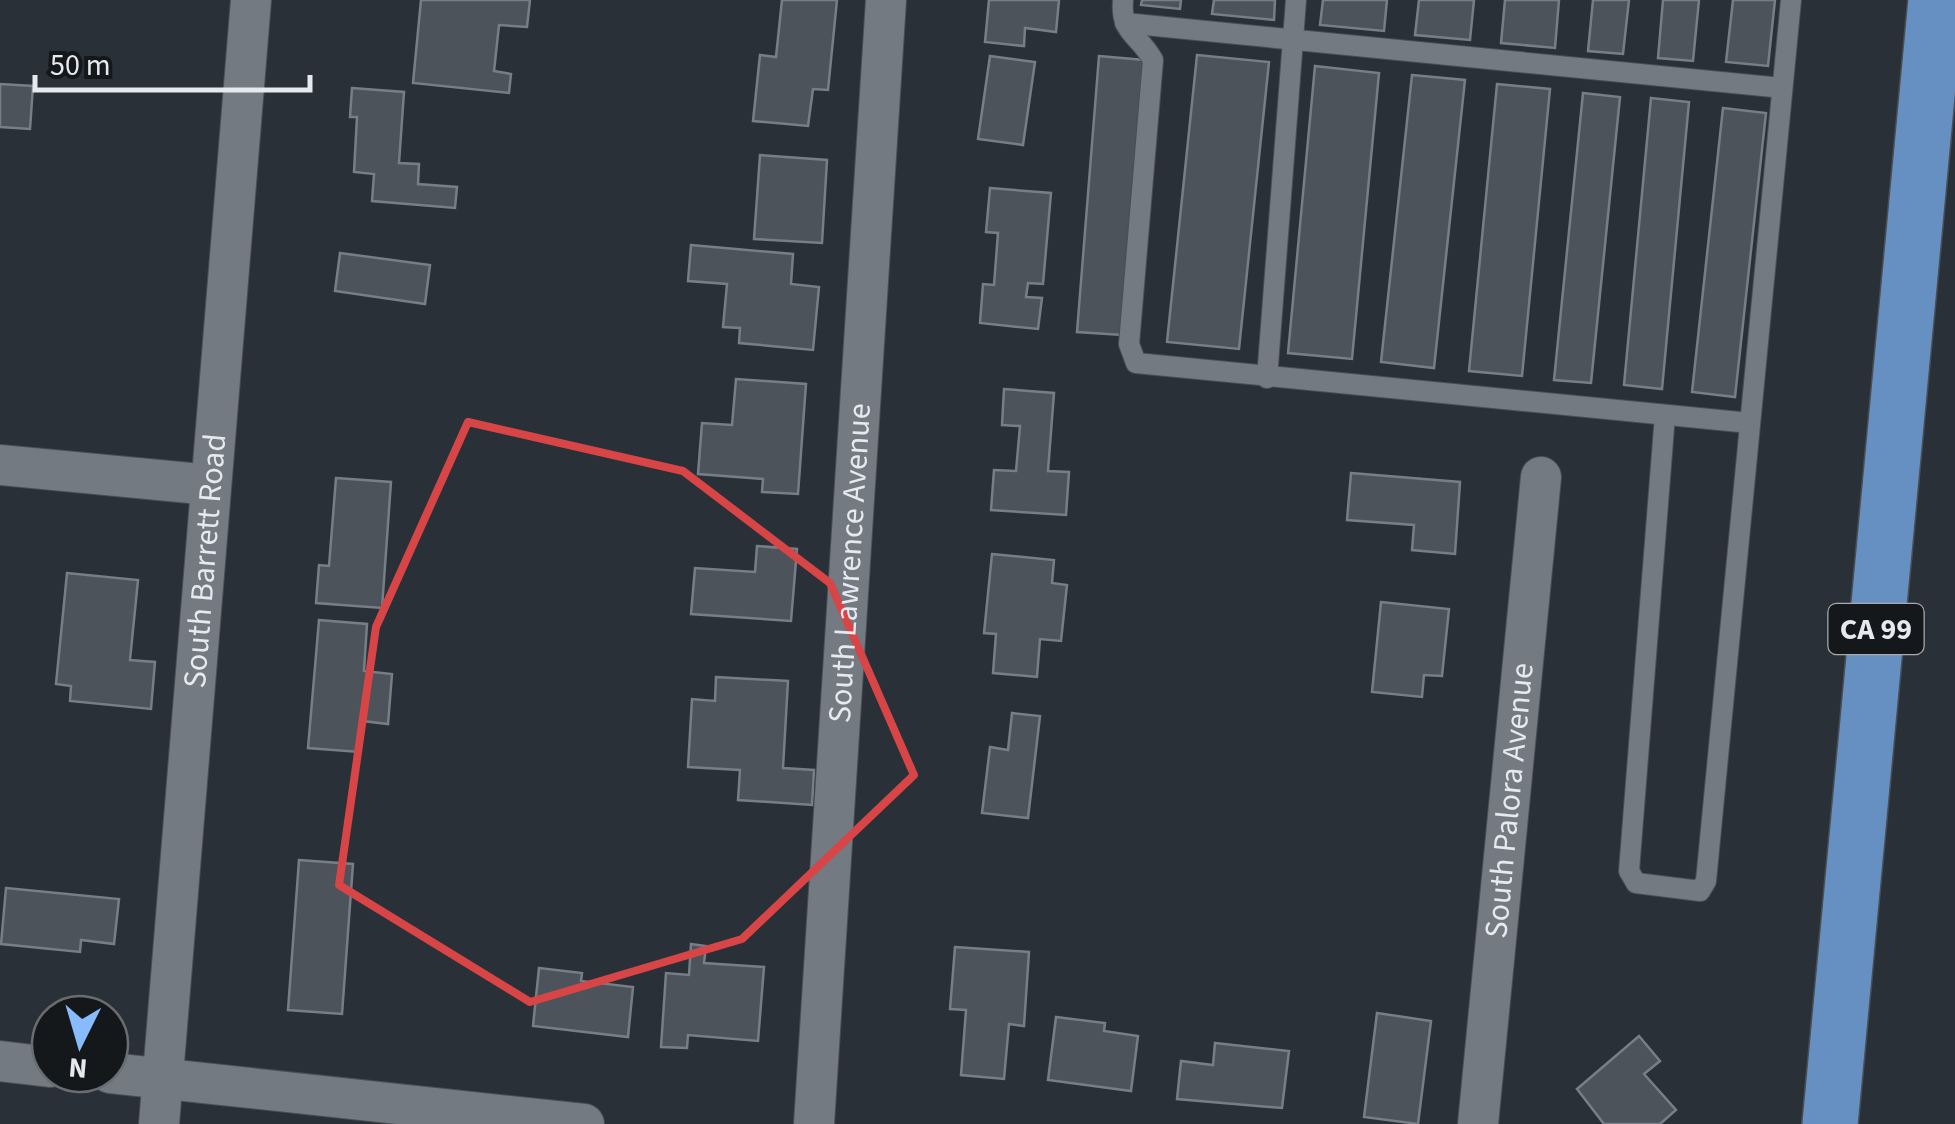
<svg xmlns="http://www.w3.org/2000/svg" width="1955" height="1124" viewBox="0 0 1955 1124" font-family="'Source Sans 3',sans-serif">
<style>
.building{fill:#4c535b;stroke:#777e87;stroke-width:2.5}
.lines{fill:none;stroke-linecap:round;stroke-linejoin:round}
.service-casing{stroke:#494f55;stroke-width:22}
.minor-casing{stroke:#494f55;stroke-width:42}
.trunk-casing{stroke:#494f55;stroke-width:58}
.service{stroke:#737a82;stroke-width:20}
.minor{stroke:#737a82;stroke-width:40}
.trunk{stroke:#6790c2;stroke-width:55}
.marked{fill:none;stroke:#d84546;stroke-width:8;stroke-linejoin:round}
.labels{text-anchor:middle;dominant-baseline:central;stroke-width:9;stroke-linejoin:round;paint-order:stroke}
.shield{fill:#15181b;stroke:#a7abaf;stroke-width:2.5}
.shield-label{font-size:30px;font-weight:bold;fill:#e6eaef}
.street-label{font-size:32px;fill:#e6eaef;stroke:#15181b}
</style>
<rect width="100%" height="100%" fill="#2a3037"/>
<g class="building">
<path d="M421,0H530L527,27L499,25L494,71L511,74L509,93L413,83Z"/>
<path d="M782,0H837L828,90L813,89L808,126L753,121L760,55L776,57Z"/>
<path d="M989,0H1059L1056,32L1025,28L1024,46L985,42Z"/>
<path d="M1142,0H1181L1180,9L1141,5Z"/>
<path d="M1214,0H1275L1274,20L1212,14Z"/>
<path d="M1323,0H1387L1384,31L1320,25Z"/>
<path d="M1419,0H1474L1470,40L1415,35Z"/>
<path d="M1505,0H1559L1555,48L1501,43Z"/>
<path d="M1593,0H1629L1623,54L1588,51Z"/>
<path d="M1663,0H1699L1693,61L1658,58Z"/>
<path d="M1733,0H1775L1768,66L1726,62Z"/>
<path d="M1197,55L1269,62L1239,349L1167,342Z"/>
<path d="M990,56L1035,62L1023,145L978,139Z"/>
<path d="M1099,56L1144,60L1122,335L1077,332Z"/>
<path d="M1315,66L1379,73L1352,359L1288,353Z"/>
<path d="M1412,75L1465,80L1434,368L1381,362Z"/>
<path d="M0,84L33,86L30,129L0,127Z"/>
<path d="M1497,84L1550,89L1522,376L1469,371Z"/>
<path d="M352,88L404,92L399,163L419,164L418,184L457,187L455,208L372,201L374,174L354,172L357,117H350Z"/>
<path d="M1583,93L1620,97L1591,383L1554,380Z"/>
<path d="M1651,98L1689,102L1662,389L1624,385Z"/>
<path d="M1723,108L1766,113L1735,397L1692,392Z"/>
<path d="M760,155L827,160L822,243L754,239Z"/>
<path d="M990,188L1051,193L1043,284L1028,283L1026,297L1042,298L1038,329L980,323L983,284L994,285L998,233L986,232Z"/>
<path d="M691,245L793,254L791,284L819,287L813,350L739,343L740,328L723,327L727,284L688,281Z"/>
<path d="M340,253L430,265L425,304L335,291Z"/>
<path d="M736,379L806,384L798,494L762,492L763,479L698,474L702,423L732,425Z"/>
<path d="M1004,389L1054,393L1048,471L1069,472L1066,515L991,510L994,470L1016,471L1020,426L1002,425Z"/>
<path d="M1351,473L1460,482L1455,554L1412,550L1414,525L1347,520Z"/>
<path d="M336,478L391,482L382,608L316,603L319,565L329,566Z"/>
<path d="M757,546L797,549L791,621L691,614L695,568L755,572Z"/>
<path d="M992,554L1054,560L1052,583L1067,585L1061,641L1040,639L1037,677L993,673L996,634L984,633Z"/>
<path d="M67,573L138,580L130,660L155,662L151,709L70,701L71,686L56,684Z"/>
<path d="M1381,602L1449,609L1442,676L1424,675L1422,697L1372,692Z"/>
<path d="M319,620L367,624L364,671L392,674L388,724L362,721L359,752L308,748Z"/>
<path d="M716,677L788,681L783,768L814,770L812,805L738,800L740,770L688,767L692,699L715,701Z"/>
<path d="M1012,713L1040,716L1028,818L982,813L990,747L1008,750Z"/>
<path d="M299,860L353,864L342,1014L288,1010Z"/>
<path d="M6,888L119,899L114,944L81,940L80,952L1,944Z"/>
<path d="M691,944L706,946L704,963L764,967L758,1041L688,1035L687,1048L661,1047L666,973L689,975Z"/>
<path d="M955,947L1029,952L1024,1026L1009,1024L1004,1079L961,1075L966,1010L950,1009Z"/>
<path d="M539,968L582,973L581,981L633,987L628,1037L533,1026Z"/>
<path d="M1377,1013L1431,1021L1418,1124L1364,1117Z"/>
<path d="M1056,1017L1105,1023L1104,1031L1138,1036L1131,1091L1048,1080Z"/>
<path d="M1639,1036L1660,1061L1644,1074L1676,1110L1660,1124H1604L1577,1089Z"/>
<path d="M1215,1043L1289,1051L1282,1108L1177,1099L1181,1061L1213,1065Z"/>
</g>
<g class="lines">
<defs>
<g id="service">
<path d="M1123,0C1120,34 1139,34 1153,60L1129,344L1136,363L1750,423"/>
<path d="M1125,23L1782,88"/>
<path d="M1267,378L1296,0"/>
<path d="M1665,415L1629,871L1636,883L1700,891L1706,881L1791,0"/>
</g>
<g id="minor">
<path d="M0,465L211,485"/>
<path d="M0,1061L50,1067"/>
<path d="M110,1073L584,1124"/>
<path id="s1" d="M159,1124L251,0"/>
<path id="s2" d="M814,1124L886,0"/>
<path id="s3" d="M1478,1124L1541,477"/>
</g>
<path id="trunk" d="M1830,1124L1936,0"/>
</defs>
<use href="#service" class="service-casing"/>
<use href="#minor" class="minor-casing"/>
<use href="#trunk" class="trunk-casing"/>
<use href="#service" class="service"/>
<use href="#minor" class="minor"/>
<use href="#trunk" class="trunk"/>
</g>
<path class="marked" d="M468,422L683,471L830,583L914,775L742,939L530,1002L339,885L376,627Z"/>
<g class="labels">
<rect class="shield" x="1828.5" y="604" width="95" height="50" rx="8"/>
<g class="shield-label">
<text x="1876" y="629">CA 99</text>
</g>
<g class="street-label">
<text stroke="none"><textPath href="#s1" startOffset="565">South Barrett Road</textPath></text>
<text stroke="none"><textPath href="#s2" startOffset="562">South Lawrence Avenue</textPath></text>
<text stroke="none"><textPath href="#s3" startOffset="325">South Palora Avenue</textPath></text>
</g>
</g>
<g transform="translate(80 1044) rotate(185)"><circle r="48" fill="#15181b" stroke="#696c70" stroke-width="2.5"/>
<path d="M0-8L18 38L0 25L-18 38Z" fill="#87bbfb"/>
<text y="-15" font-size="28" font-weight="bold" text-anchor="middle" fill="#e6eaef">N</text>
</g>
<path d="M35 75v15h275v-15" fill="none" stroke="#e6eaef" stroke-width="5"/>
<text x="50" y="75" font-size="30" fill="#e6eaef" stroke="#15181b" stroke-width="8" paint-order="stroke">50 m</text>
</svg>
